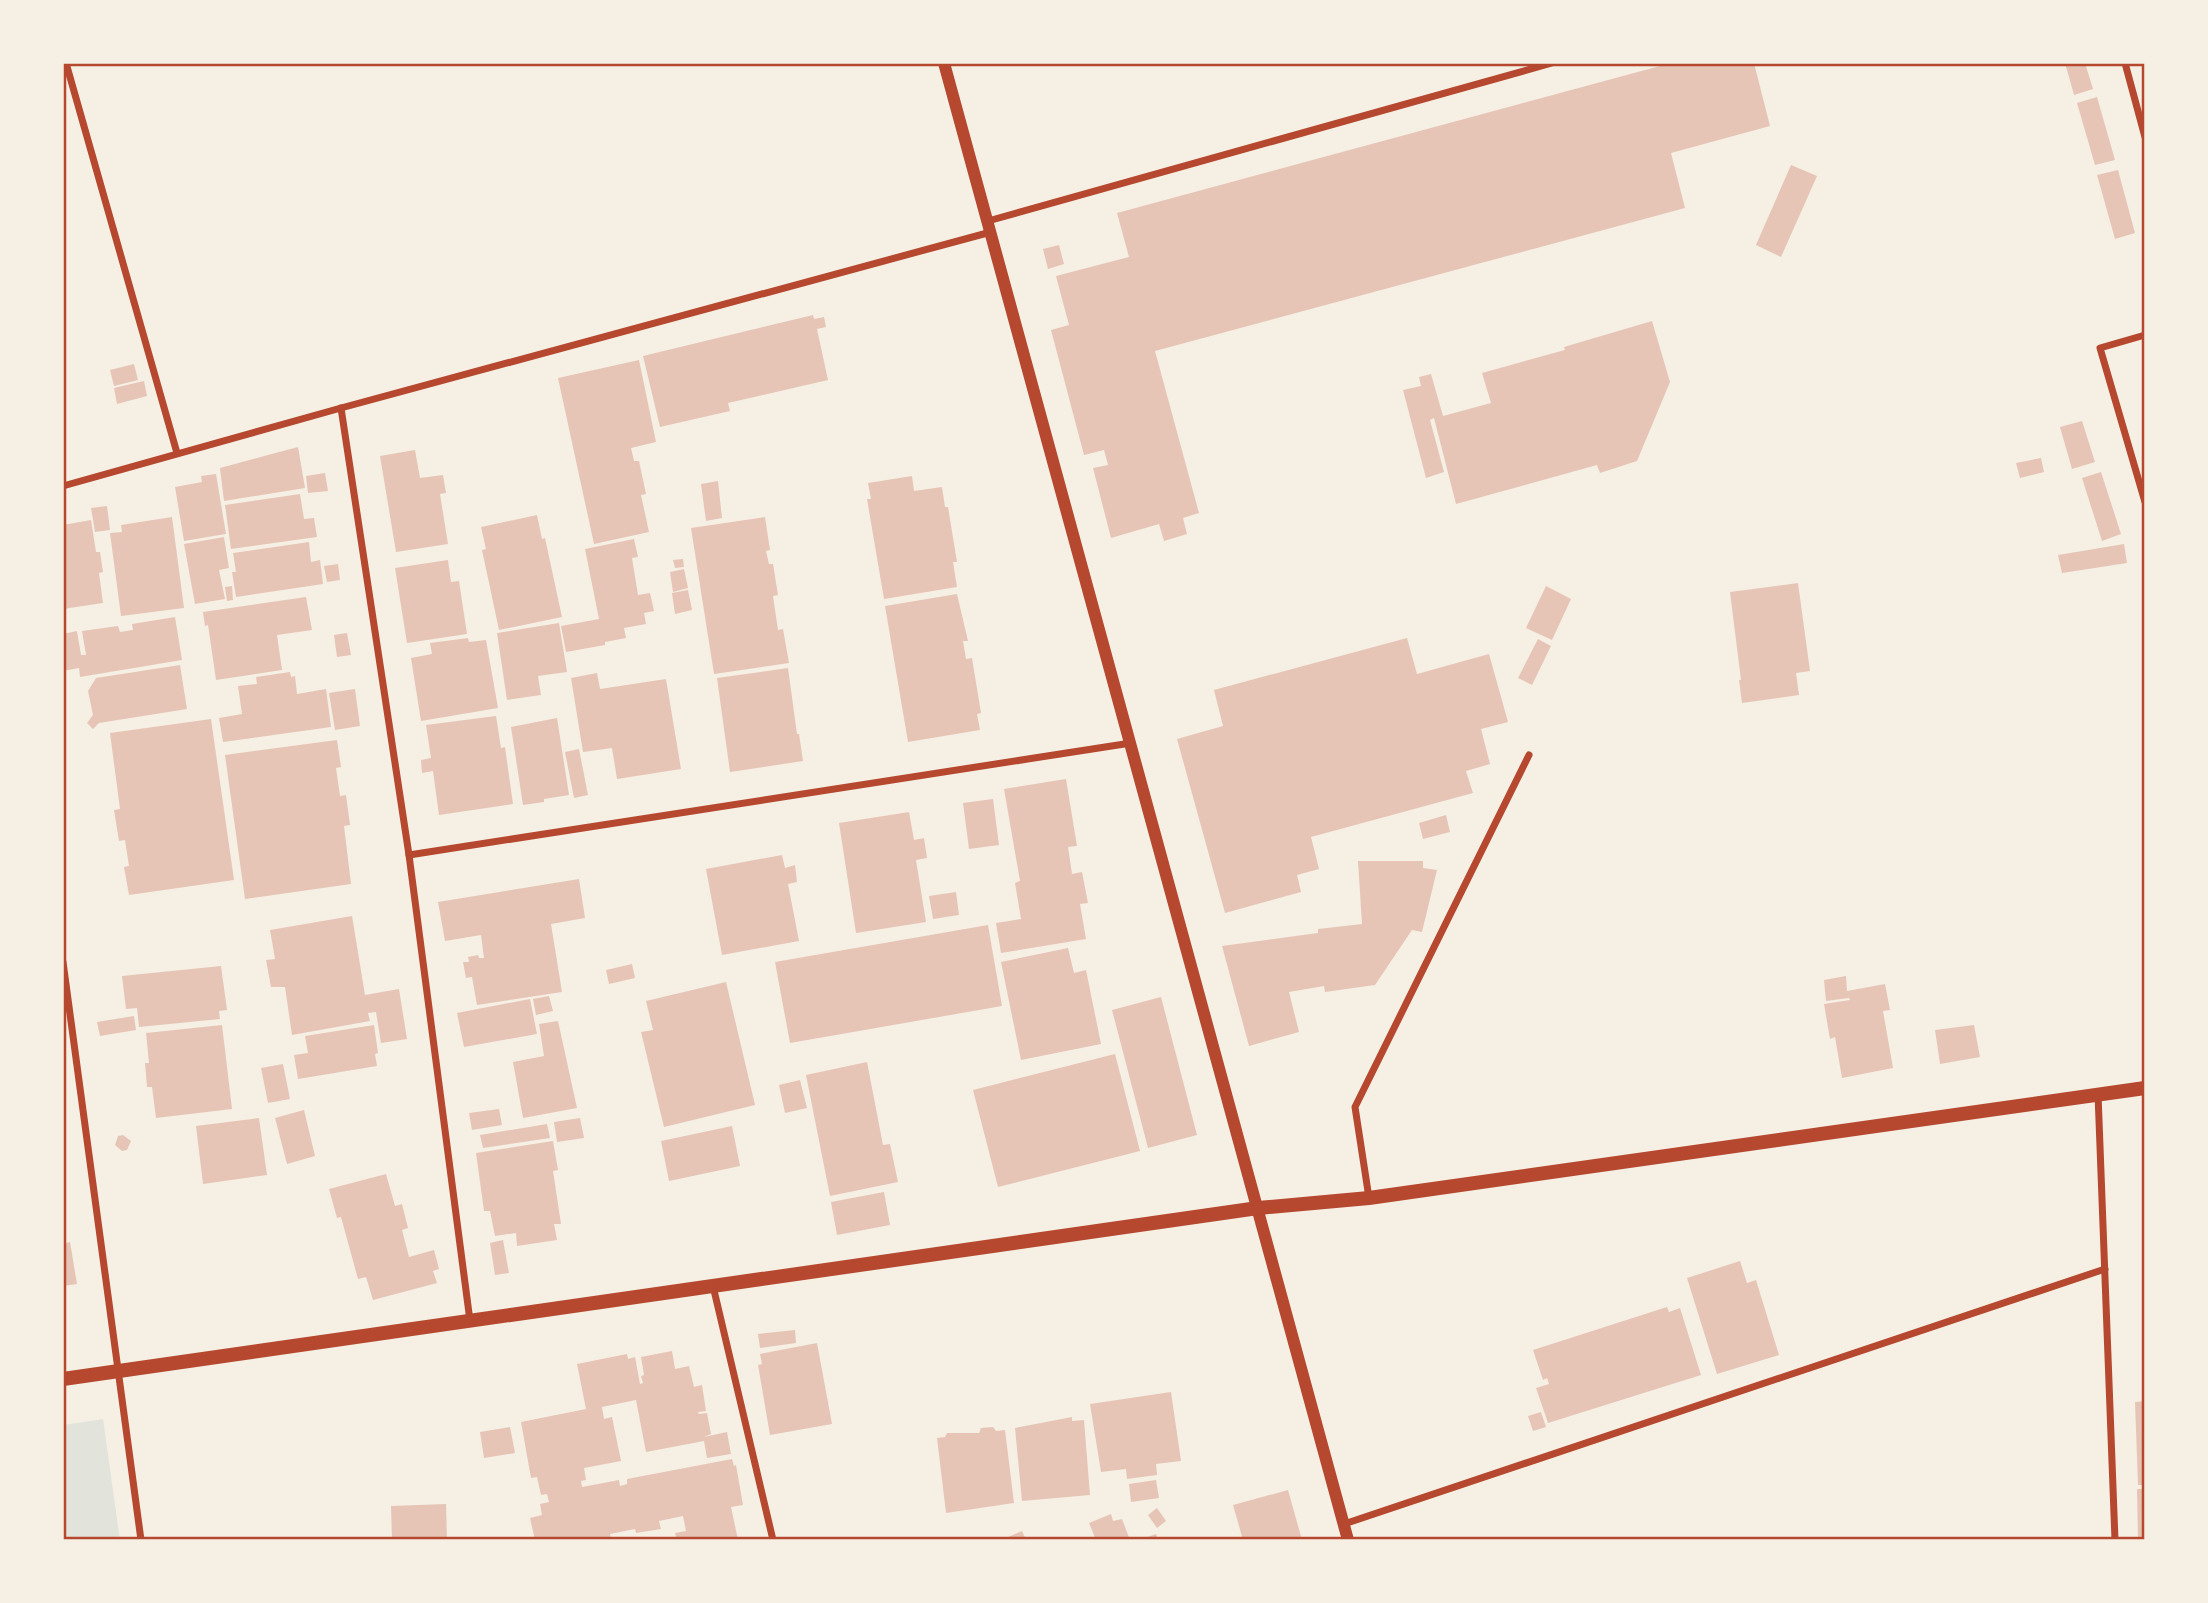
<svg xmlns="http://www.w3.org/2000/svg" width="2208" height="1603" viewBox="0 0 2208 1603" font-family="'Exo 2',sans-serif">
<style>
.green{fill:#e2e4dc}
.building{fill:#e6c5b7}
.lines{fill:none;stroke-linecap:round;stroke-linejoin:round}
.minor{stroke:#b5482f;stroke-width:7}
.tertiary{stroke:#b5482f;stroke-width:12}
.secondary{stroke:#b5482f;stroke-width:14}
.neatline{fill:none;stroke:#b5482f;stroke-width:2.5}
</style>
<rect width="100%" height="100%" fill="#f6efe4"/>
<path class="green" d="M103,1419L120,1540H63V1425Z"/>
<g class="building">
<path d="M1671,63H1754L1770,126L1671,153L1685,208L1155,351L1199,513L1183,518L1187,534L1164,541L1159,524L1111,538L1093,468L1108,465L1104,450L1084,455L1051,330L1069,325L1056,276L1129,257L1117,213Z"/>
<path d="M2065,63H2085L2093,89L2074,95Z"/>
<path d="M2097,97L2115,160L2095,165L2077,103Z"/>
<path d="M1791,165L1817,176L1781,257L1756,245Z"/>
<path d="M2118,170L2135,233L2115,239L2097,175Z"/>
<path d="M1059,245L1064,264L1048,269L1043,249Z"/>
<path d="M813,315L814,319L824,317L826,327L817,329L828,380L728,403L730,411L660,427L643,356Z"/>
<path d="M1652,321L1670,382L1637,461L1600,473L1597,465L1456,504L1434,418L1430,420L1444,472L1426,478L1403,390L1421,386L1419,377L1431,374L1443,416L1491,403L1482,373L1565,350L1564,347Z"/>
<path d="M639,360L656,442L631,448L634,461H639L646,494L641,495L649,532L594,544L558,378Z"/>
<path d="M134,364L138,380L114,386L110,370Z"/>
<path d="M144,381L147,396L117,404L114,388Z"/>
<path d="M2082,421L2095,462L2072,469L2060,427Z"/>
<path d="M298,447L305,488L224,501L220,468Z"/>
<path d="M415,450L420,478L443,475L446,493L440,494L448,544L396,552L380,456Z"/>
<path d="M2041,458L2044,472L2020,478L2016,463Z"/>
<path d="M2101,472L2121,534L2102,541L2082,478Z"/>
<path d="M325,473L328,491L308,493L306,476Z"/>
<path d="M216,474L226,534L184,541L175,487L202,482L201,476Z"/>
<path d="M912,476L914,491L942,487L945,507H948L957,562H953L957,587L884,599L867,499H871L868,483Z"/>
<path d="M718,481L722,518L706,521L701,484Z"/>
<path d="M300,494L304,519L314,518L317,537L231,549L225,505Z"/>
<path d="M107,506L110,530L95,532L91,508Z"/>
<path d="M537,515L542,539L545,538L562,617L499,630L482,550L486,549L481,527Z"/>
<path d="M172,517L184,608L121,616L110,533L122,532L121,525Z"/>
<path d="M765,517L770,550L766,551L769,564H773L778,595L773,596L778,630L783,629L789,663L714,674L691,528Z"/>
<path d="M91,520L96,552H100L103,572L99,573L103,603L63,609V525Z"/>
<path d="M224,537L229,568L219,570L225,599L195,604L184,544Z"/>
<path d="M634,539L638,557L632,558L638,595L650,593L654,611L644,613L646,624L624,628L626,638L605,642V645L566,652L561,626L599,619L585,549Z"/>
<path d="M309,542L311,562L320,560L323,584L236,597L232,572H236L233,553Z"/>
<path d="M2124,544L2127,563L2062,573L2058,555Z"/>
<path d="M683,559L684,567L675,568L673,560Z"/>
<path d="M448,560L451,582L459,581L467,634L407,643L395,568Z"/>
<path d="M338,564L340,580L327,582L324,566Z"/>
<path d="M684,569L688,588L673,592L670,572Z"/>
<path d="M1798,583L1810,671L1796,673L1799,695L1742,703L1739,680H1741L1730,592Z"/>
<path d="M232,586L233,600L227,601L225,587Z"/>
<path d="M1546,586L1571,599L1552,640L1526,628Z"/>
<path d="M688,590L692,610L675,614L672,593Z"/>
<path d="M957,594L968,641H963L966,659L972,658L981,713L977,714L980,730L908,742L885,606Z"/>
<path d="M306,597L312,630L277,635L282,670L216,680L208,625L205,626L203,612Z"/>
<path d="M175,617L182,660L80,677L79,668L63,671V634L77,631L81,655H86L82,631L118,626L120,632L133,630L132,624Z"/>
<path d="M559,623L567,672L538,676L541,695L507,700L497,633Z"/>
<path d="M347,633L351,655L337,657L334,635Z"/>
<path d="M468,638L469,642L486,640L498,708L421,721L411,658L432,654L430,643Z"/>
<path d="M1407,638L1417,674L1489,654L1508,722L1481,729L1490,764L1466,771L1473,793L1311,837L1319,869L1297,875L1301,892L1225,913L1177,739L1223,726L1214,690Z"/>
<path d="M1538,639L1551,646L1532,685L1518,678Z"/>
<path d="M180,665L187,709L99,723L93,729L87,723L93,715L88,691L96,678Z"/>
<path d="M788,668L797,734H799L803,761L730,772L717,678Z"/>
<path d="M290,672L291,677L295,676L297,694L326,689L331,727L223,742L219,718L242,714L238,686L257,684L256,677Z"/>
<path d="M597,673L600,689L666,679L681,769L617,779L612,748L583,752L571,678Z"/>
<path d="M355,689L360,726L335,730L329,693Z"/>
<path d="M496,716L501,748L505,747L513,804L439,815L433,771L422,773L421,760L431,758L426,725Z"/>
<path d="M557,718L569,795L544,799V802L523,805L511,727Z"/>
<path d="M211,719L234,880L129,895L124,867L129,866L125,840L119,841L114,810L120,809L110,733Z"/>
<path d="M337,740L341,767L336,768L340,796L346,795L350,825L344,826L351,884L245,899L225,755Z"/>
<path d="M579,749L588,795L574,798L565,752Z"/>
<path d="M1066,779L1077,846L1068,847L1072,874L1082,872L1088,903L1080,904L1086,939L1001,953L996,923L1021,919L1015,883L1020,881L1004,789Z"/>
<path d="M993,799L999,845L969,849L963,803Z"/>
<path d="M909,812L914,840L924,838L927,858L916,860L926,922L856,933L839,823Z"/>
<path d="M1446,815L1450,832L1423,839L1419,823Z"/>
<path d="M782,855L785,868L795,865L797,882L788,884L799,941L722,955L706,869Z"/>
<path d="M1358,861H1423V868L1437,870L1422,932L1412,930L1375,985L1325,992L1324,986L1289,992L1299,1032L1249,1046L1222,946L1318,933V929L1362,924Z"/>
<path d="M579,879L585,918L551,924L562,992L477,1005L472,977L466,978L463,962H469L468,957L478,955L479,958H484L481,935L445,941L438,902Z"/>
<path d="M956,892L959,915L933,919L929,896Z"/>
<path d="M352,916L365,995L399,989L407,1039L381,1043L376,1012L368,1013L370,1021L292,1035L285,987H271L266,960L275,959L270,930Z"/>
<path d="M988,925L1002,1006L790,1043L775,962Z"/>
<path d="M1068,948L1074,973L1086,970L1101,1044L1021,1060L1001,962Z"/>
<path d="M632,964L635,978L609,984L606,970Z"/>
<path d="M221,966L227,1010L219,1011L220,1019L139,1027L137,1008L126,1009L122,976Z"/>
<path d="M1846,976L1847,991L1885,984L1890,1010L1883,1011L1893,1068L1842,1078L1835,1037L1830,1039L1824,1004L1850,1000L1849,998L1826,1001L1824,980Z"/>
<path d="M726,982L755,1105L664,1127L641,1032L653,1030L646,1001Z"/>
<path d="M549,996L553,1011L536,1015L533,999Z"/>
<path d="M1161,997L1197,1135L1148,1148L1112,1010Z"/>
<path d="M530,999L537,1034L464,1047L457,1013Z"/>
<path d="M134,1016L136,1030L100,1036L97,1022Z"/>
<path d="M558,1021L577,1108L523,1118L513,1062L544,1056L539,1024Z"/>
<path d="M222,1025L232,1109L156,1118L152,1087H147L145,1063H149L146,1033Z"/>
<path d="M374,1025L378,1053L375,1054L377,1066L298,1079L294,1055L308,1053L305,1036Z"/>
<path d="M1974,1025L1980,1057L1940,1064L1935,1030Z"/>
<path d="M1115,1054L1140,1151L998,1187L973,1090Z"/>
<path d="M867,1062L883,1145L890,1144L898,1182L830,1196L806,1075Z"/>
<path d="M283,1064L290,1099L268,1103L261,1068Z"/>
<path d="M800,1080L807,1108L785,1113L779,1085Z"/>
<path d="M499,1109L502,1125L472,1130L469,1113Z"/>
<path d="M304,1110L315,1156L287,1164L275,1118Z"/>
<path d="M259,1118L267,1175L203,1184L196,1126Z"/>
<path d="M580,1118L584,1138L557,1142L554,1122Z"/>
<path d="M547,1124L550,1138L483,1148L480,1135Z"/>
<path d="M732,1126L740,1166L669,1181L661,1141Z"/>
<path d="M123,1135L131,1141L127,1150L122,1151L115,1145L118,1136Z"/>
<path d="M553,1141L558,1170L553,1171L561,1224H554L557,1240L517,1246L516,1233L495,1236L490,1211H484L476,1153Z"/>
<path d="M386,1174L395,1206L402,1204L408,1228L402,1230L409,1257L434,1250L439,1269L433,1271L437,1283L373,1300L366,1277L358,1279L341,1217L337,1218L329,1189Z"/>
<path d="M884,1192L890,1225L837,1235L831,1202Z"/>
<path d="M503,1240L509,1273L495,1275L490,1243Z"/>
<path d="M70,1242L77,1284L63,1286V1244Z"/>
<path d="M1740,1261L1747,1283L1756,1280L1779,1355L1717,1374L1687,1278Z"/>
<path d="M1667,1307L1669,1312L1680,1308L1701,1375L1548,1423L1536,1388L1549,1384L1547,1378L1543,1380L1533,1350Z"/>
<path d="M795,1330L796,1343L760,1348L758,1334Z"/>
<path d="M817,1343L832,1424L770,1435L758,1365L762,1364L760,1354Z"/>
<path d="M672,1351L675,1369L689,1366L694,1387L702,1385L706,1411L698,1412L699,1414L707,1413L711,1434L704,1437L727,1432L731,1454L707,1458L704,1441L646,1452L636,1400L602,1407L604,1419L612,1417L621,1461L584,1468L586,1480L581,1481L582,1487L619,1480L620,1486L627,1484V1479L732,1459L734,1466L736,1465L743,1505L731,1507L738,1540H677L675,1533L686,1531L683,1516L659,1521L661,1529L636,1533L635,1529L610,1534L611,1540H535L530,1518L542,1515L540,1504L549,1502L547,1494L541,1495L537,1477L531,1478L521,1422L586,1409L577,1364L627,1354L628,1359L635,1357L640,1384L643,1383L641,1376L644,1375L641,1357Z"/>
<path d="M1171,1392L1181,1461L1156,1464L1157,1475L1127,1479L1126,1469L1101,1472L1090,1404Z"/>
<path d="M2145,1401V1485H2138L2135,1402Z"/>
<path d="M1541,1412L1546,1427L1533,1431L1528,1416Z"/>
<path d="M1072,1417V1421L1084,1420L1090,1495L1022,1501L1015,1428Z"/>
<path d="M510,1427L515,1453L484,1458L480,1432Z"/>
<path d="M993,1427L996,1431L1005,1430L1014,1503L946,1513L937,1438L945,1437L947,1433H979L981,1428Z"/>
<path d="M1156,1480L1159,1498L1131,1502L1129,1484Z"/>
<path d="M2137,1489H2145V1540H2138Z"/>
<path d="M1288,1490L1302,1540H1243L1233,1505Z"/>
<path d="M446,1504L447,1540H392L391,1506Z"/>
<path d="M1157,1508L1166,1521L1157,1528L1148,1515Z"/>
<path d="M1111,1514L1113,1521L1122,1519L1130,1540H1096L1089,1523Z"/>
<path d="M1022,1531L1026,1540H1001Z"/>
<path d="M1156,1534L1158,1540H1139Z"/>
</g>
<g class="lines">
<g class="minor">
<path d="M66,63L177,453"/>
<path d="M2125,63L2145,137"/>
<path d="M988,221L1552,63"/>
<path d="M2145,335L2100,348L2145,502"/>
<path d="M341,408L409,855L470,1321"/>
<path d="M63,486L341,408L991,232"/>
<path d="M409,855L1131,743"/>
<path d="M63,962L141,1540"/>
<path d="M2098,1094L2115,1540"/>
<path d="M1369,1198L1355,1107L1529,755"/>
<path d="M713,1286L773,1540"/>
<path d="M1344,1524L2105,1269"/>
</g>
<path class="tertiary" d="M944,63L1348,1540"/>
<path class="secondary" d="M63,1379L1258,1208L1369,1198L2145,1088"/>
</g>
<rect width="2208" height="1603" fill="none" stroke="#f6efe4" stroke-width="130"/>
<rect x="65" y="65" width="2078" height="1473" class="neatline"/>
</svg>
